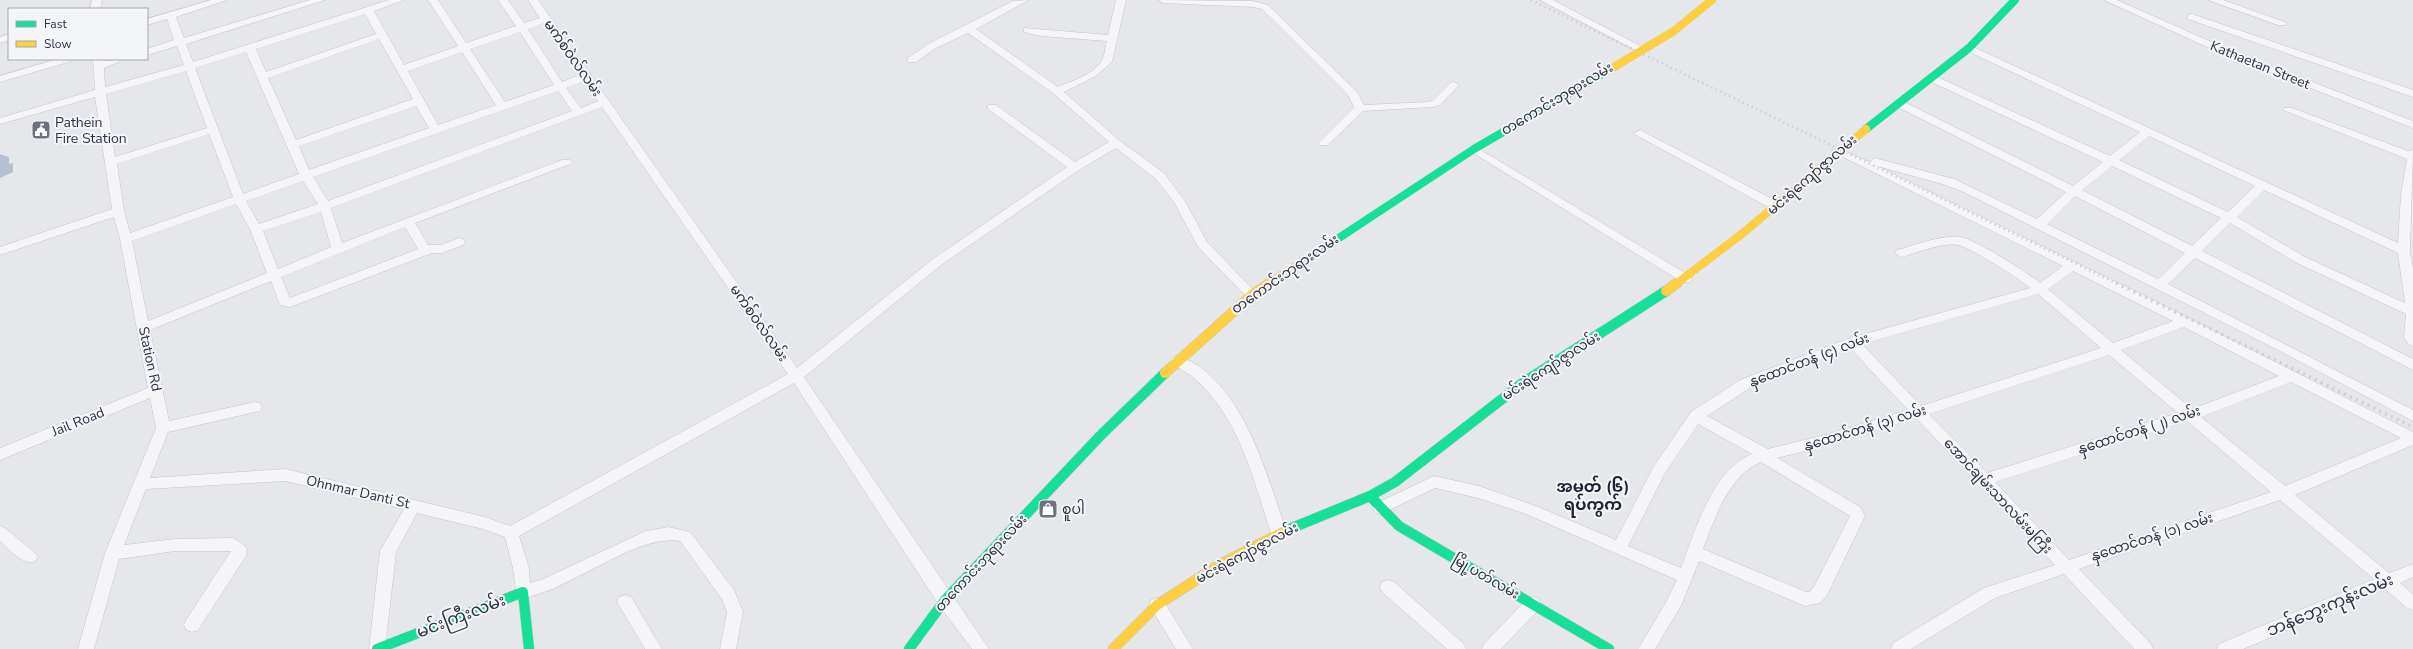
<svg xmlns="http://www.w3.org/2000/svg" width="2413" height="649" viewBox="0 0 2413 649" font-family="'Nunito Sans','Noto Sans Myanmar',sans-serif">
<style>
.water{fill:#b6c0d3}
.lines{fill:none;stroke-linecap:round;stroke-linejoin:round}
.street-casing{stroke:#c3c5c8;stroke-width:1}
.fast-far1-casing{stroke:#c3c5c8;stroke-width:8}
.fast-casing{stroke:#c3c5c8;stroke-width:11}
.slow-far1-casing{stroke:#c3c5c8;stroke-width:8}
.slow-casing{stroke:#c3c5c8;stroke-width:11}
.street{fill:#f5f5f7;fill-rule:evenodd}
.fast-far1{stroke:#16e098;stroke-width:8}
.fast{stroke:#16e098;stroke-width:10}
.slow-far1{stroke:#ffcf43;stroke-width:8}
.slow{stroke:#ffcf43;stroke-width:10}
.rail-far1{stroke:#cecfd2;stroke-width:2.5;stroke-dasharray:1.5 3.5;stroke-linecap:butt}
.rail{stroke:#cecfd2;stroke-width:3.5;stroke-dasharray:2 4.5;stroke-linecap:butt}
.labels{text-anchor:middle;dominant-baseline:central;stroke-width:4;stroke-linejoin:round;paint-order:stroke}
.street-label{font-size:14px;fill:#2d3243;stroke:#f4f5f8}
.poi-label{font-size:14px;fill:#2d3243;stroke:#f4f5f8;text-anchor:start}
.quarter-label{font-size:16px;font-weight:bold;fill:#1f2334;stroke:#f4f5f8}
.near-street-label{font-size:17px;fill:#2d3243;stroke:#f4f5f8}
</style>
<rect width="100%" height="100%" fill="#e5e7ea"/>
<path class="water" d="M0,154L9,157V164L13,163V172L0,178Z"/>
<g class="lines">
<defs>
<g id="street">
<path d="M92,0H102L100,9H90Z"/>
<path d="M211,0H227L176,17L184,38L310,0H325L186,44L193,62L389,0H404L374,11L404,65L458,46L428,0H438L466,43L516,26L498,0H508L524,23L540,18L528,0H538L797,368L933,259L1067,167L988,109V105H996L1075,162L1109,142L1053,93L968,33L936,48L916,62H908V58L928,44L1013,1L1029,0L976,29L1058,87C1071,81 1093,75 1101,62C1105,57 1105,47 1107,41L1040,36L1024,32V28L1108,35L1116,0H1126L1112,62L1094,77L1064,92L1120,141L1164,173L1185,201L1207,242L1258,295L1256,298H1248L1198,247L1174,202L1156,179L1116,148L1079,170L941,265L804,377L989,649H972L939,605L794,383L519,536L529,568L530,583L543,579L646,531L669,527L690,532L734,590L743,612L736,649H720L727,612L722,599L680,541C639,534 580,582 538,594C531,596 525,599 517,597L513,568L505,537L483,529L417,513L396,552L385,649H369L380,551L404,509L285,481L146,489L124,545L175,539L233,538L244,545L247,549L246,556L198,630L192,632L186,630L184,625L186,620L231,551H175L119,559L94,649H78L105,553L156,428L150,398L0,460V448L148,388L120,239L114,217L0,255V247L112,209L95,97L0,124V118L95,90L93,59H103V61L126,59L104,68L105,87L184,65L177,46L147,55V49L174,40L167,19L147,25V19ZM365,14L376,34L266,72L256,49ZM544,23L580,75L562,82L528,29ZM520,32L554,85L505,102L470,49ZM379,39L413,99L296,140L268,78ZM246,52L299,174L243,194L195,68ZM462,52L496,105L438,125L408,71ZM186,71L207,128L115,157L106,94ZM584,81L598,101L581,108L566,88ZM558,91L572,111L328,201L313,177ZM416,106L429,128L309,170L299,146ZM602,107L788,374L510,526L485,517L285,469L150,478L168,432L255,412L260,411L262,407L260,403L255,402L169,421L150,330L271,281L280,305L290,307L432,253H442L463,245L465,242L463,239L459,238L441,245H428L415,223L570,164L572,162L570,160H562L342,243L331,208ZM209,134L233,197L130,233L124,211L117,164ZM303,181L318,204L259,224L246,201ZM236,204L250,229L267,273L148,321L132,241ZM321,212L331,247L278,269L263,231ZM405,227L418,249L290,298L281,277Z"/>
<path d="M1158,0L1253,1L1268,5L1357,92L1364,105L1428,102L1432,101L1450,83L1454,82L1459,85L1440,105L1433,107L1363,111L1328,145H1320L1318,143L1354,107L1348,95L1262,9L1253,7L1163,3Z"/>
<path d="M1540,0H1553L1646,49L1645,51H1637Z"/>
<path d="M2104,0H2117L2225,48L2413,121V128L2218,52Z"/>
<path d="M2208,0H2223L2287,23L2286,25H2278Z"/>
<path d="M2192,14L2413,90V97L2188,19V15Z"/>
<path d="M9,34V40L0,43V37Z"/>
<path d="M1969,45L2398,243L2401,195L2407,159L2283,110L2284,108H2292L2408,151L2413,150L2410,251L2413,269V346L2408,344L2404,337L2406,314L2297,263L2230,223L2202,251L2413,359V370L2195,258L2168,284L2413,410V421L2280,351L1968,194L1946,185L1877,166L2141,294L2413,432V445L2295,495L2389,573L2413,564V577L2400,583L2413,594V610L2407,608L2385,589L2243,649H2217L2219,644L2374,579L2280,500L2079,569L2151,644L2153,649H2134L2064,574L1995,598L1911,649H1891L1893,643L1984,588L2055,565L1916,418L1825,446L1777,458L1860,507L1865,516L1827,595L1820,603L1805,606L1699,561L1681,606L1655,649H1638L1665,604L1677,580L1526,514L1478,498L1435,488L1385,512L1380,514L1375,512L1373,508L1375,504L1434,476L1479,486L1536,506L1616,540L1654,466L1691,412L1740,380L1847,339L2030,288C2019,278 1971,248 1958,245C1941,242 1918,253 1901,257L1895,253L1897,250C1916,245 1939,235 1960,237C1973,238 2028,273 2040,283L2063,266L1831,151L1837,148L1870,162L1875,158L1954,179L2037,219L2066,192L1894,105V101H1902L2073,186L2103,162L1927,80V76H1935L2110,156L2140,132L1965,50V46ZM2149,136L2255,186L2228,212L2119,160ZM2112,166L2221,218L2192,246L2082,190ZM2264,190L2398,253L2405,303L2305,257L2237,217ZM2075,196L2185,253L2158,279L2047,224ZM2073,271L2173,321L2113,343L2048,289ZM2038,294L2101,348L1921,406L1862,344ZM2184,327L2279,376L2192,409L2121,350ZM1850,348L1908,410L1825,435L1768,449L1707,416L1750,388ZM2109,355L2178,413L1987,473L1929,414ZM2291,382L2401,438L2285,486L2201,417ZM2187,421L2271,492L2069,560L1995,482ZM1698,424L1752,454C1712,470 1695,531 1681,568L1628,546L1665,473ZM1761,462L1850,516L1815,585L1810,592H1806L1703,549C1715,518 1728,476 1761,462Z"/>
<path d="M57,59H73L72,61L0,82V76Z"/>
<path d="M1640,130L1780,203L1782,206L1776,210L1772,209L1636,135L1634,133Z"/>
<path d="M1474,146L1690,276L1692,279L1690,282H1682L1470,151L1468,149L1470,147Z"/>
<path d="M1177,356C1242,376 1267,476 1287,533L1284,537L1279,539L1274,537L1271,533C1253,479 1240,419 1195,379C1189,373 1180,369 1172,364L1170,361L1172,358Z"/>
<path d="M0,526L5,528L35,553L38,557L35,561C23,566 9,549 0,541Z"/>
<path d="M1388,580L1394,582L1464,644L1466,649H1447L1382,592L1380,587L1382,582Z"/>
<path d="M625,595L631,597L662,649H645L617,602L619,597Z"/>
<path d="M1533,597L1539,599L1541,604L1539,609L1501,649H1482L1484,644L1527,599Z"/>
<path d="M1157,598L1163,600L1193,649H1176L1149,605L1151,600Z"/>
</g>
<g id="fast-far1">
<path d="M1866,129L1969,48L2015,0"/>
<path d="M1313,255L1474,149L1604,73"/>
</g>
<g id="fast">
<path d="M1370,496L1399,526L1609,649"/>
<path d="M1287,530L1370,496L1395,482L1524,382L1666,291"/>
<path d="M377,649L523,592L529,649"/>
<path d="M909,649L945,600L1101,435L1165,373"/>
</g>
<g id="slow-far1">
<path d="M1604,73L1674,31L1712,0"/>
<path d="M1268,284L1313,255"/>
<path d="M1676,284L1743,233L1866,129"/>
</g>
<g id="slow">
<path d="M1666,291L1677,283"/>
<path d="M1165,373L1252,295L1270,283"/>
<path d="M1113,649L1157,605L1221,564L1287,530"/>
</g>
</defs>
<use href="#street" class="street-casing"/>
<use href="#fast-far1" class="fast-far1-casing"/>
<use href="#fast" class="fast-casing"/>
<use href="#slow-far1" class="slow-far1-casing"/>
<use href="#slow" class="slow-casing"/>
<use href="#street" class="street"/>
<use href="#fast-far1" class="fast-far1"/>
<use href="#fast" class="fast"/>
<use href="#slow-far1" class="slow-far1"/>
<use href="#slow" class="slow"/>
<path class="rail-far1" d="M1531,0L2118,284"/>
<path class="rail" d="M2116,283L2413,427"/>
</g>
<defs>
<symbol id="civic-square" viewBox="-11 -11 22 22"><rect x="-9" y="-9" width="18" height="18" rx="4" fill="#6d717d" stroke="#f4f5f8"/><path d="M-.6-6.5H3V-4.5H.6V-3L4-1V1h2V6H-6V1h2V-1L-.6-3ZM-1.2 2.5V6h2.4V2.5Z" fill="#fff"/></symbol>
<symbol id="shop-square" viewBox="-11 -11 22 22"><rect x="-9" y="-9" width="18" height="18" rx="4" fill="#6d717d" stroke="#f4f5f8"/><path d="M-5-2.5h2.3a2.7 3.5 0 0 1 5.4 0H5L5.5 6h-11ZM-1.5-2.5h3a1.5 2.3 0 0 0-3 0Z" fill="#fff"/></symbol>
</defs>
<g fill-rule="evenodd">
<use href="#civic-square" x="30" y="119" width="22" height="22"/>
<use href="#shop-square" x="1037" y="498" width="22" height="22"/>
</g>
<g class="labels">
<g class="street-label">
<text transform="translate(573 58) rotate(55)">မက်စ်ဝဲလ်လမ်း</text>
<text transform="translate(2260 65) rotate(22)">Kathaetan Street</text>
<text transform="translate(1557 99) rotate(-31)">တကောင်းဘုရားလမ်း</text>
<text transform="translate(1812 175) rotate(-41)">မင်းရဲကျော်ဇွာလမ်း</text>
<text transform="translate(1285 274) rotate(-35)">တကောင်းဘုရားလမ်း</text>
<text transform="translate(759 323) rotate(55)">မက်စ်ဝဲလ်လမ်း</text>
<text transform="translate(150 359) rotate(78)">Station Rd</text>
<text transform="translate(1809 360) rotate(-21)">နှထောင်တန် (၄) လမ်း</text>
<text transform="translate(1551 366) rotate(-33)">မင်းရဲကျော်ဇွာလမ်း</text>
<text transform="translate(78 422) rotate(-22)">Jail Road</text>
<text transform="translate(1865 428) rotate(-17)">နှထောင်တန် (၃) လမ်း</text>
<text transform="translate(2139 430) rotate(-18)">နှထောင်တန် (၂) လမ်း</text>
<text transform="translate(358 492) rotate(13)">Ohnmar Danti St</text>
<text transform="translate(1998 496) rotate(47)">အောင်ချမ်းသာလမ်းမကြီး</text>
<text transform="translate(2152 537) rotate(-18)">နှထောင်တန် (၁) လမ်း</text>
<text transform="translate(1247 553) rotate(-28)">မင်းရဲကျော်ဇွာလမ်း</text>
<text transform="translate(981 563) rotate(-47)">တကောင်းဘုရားလမ်း</text>
<text transform="translate(1486 577) rotate(30)">မြို့ပတ်လမ်း</text>
</g>
<g class="poi-label">
<text x="55" y="122">Pathein<tspan x="55" dy="16">Fire Station</tspan></text>
<text x="1062" y="509">စူပါ</text>
</g>
<g class="quarter-label">
<text x="1593" y="487">အမှတ် (၆)<tspan x="1593" dy="18">ရပ်ကွက်</tspan></text>
</g>
<g class="near-street-label">
<text transform="translate(2330 605) rotate(-23)">ဘန်ဘွေးကုန်းလမ်း</text>
<text transform="translate(461 616) rotate(-21)">မင်းကြီးလမ်း</text>
</g>
</g>
<rect x="8" y="8" width="140" height="52" fill="#f4f5f8" stroke="#a4a7b0"/>
<rect x="16" y="21" width="20" height="6" fill="#16e098" stroke="#a4a7b0"/>
<text x="44" y="28" font-size="12" fill="#2d3243">Fast</text>
<rect x="16" y="41" width="20" height="6" fill="#ffcf43" stroke="#a4a7b0"/>
<text x="44" y="48" font-size="12" fill="#2d3243">Slow</text>
</svg>
